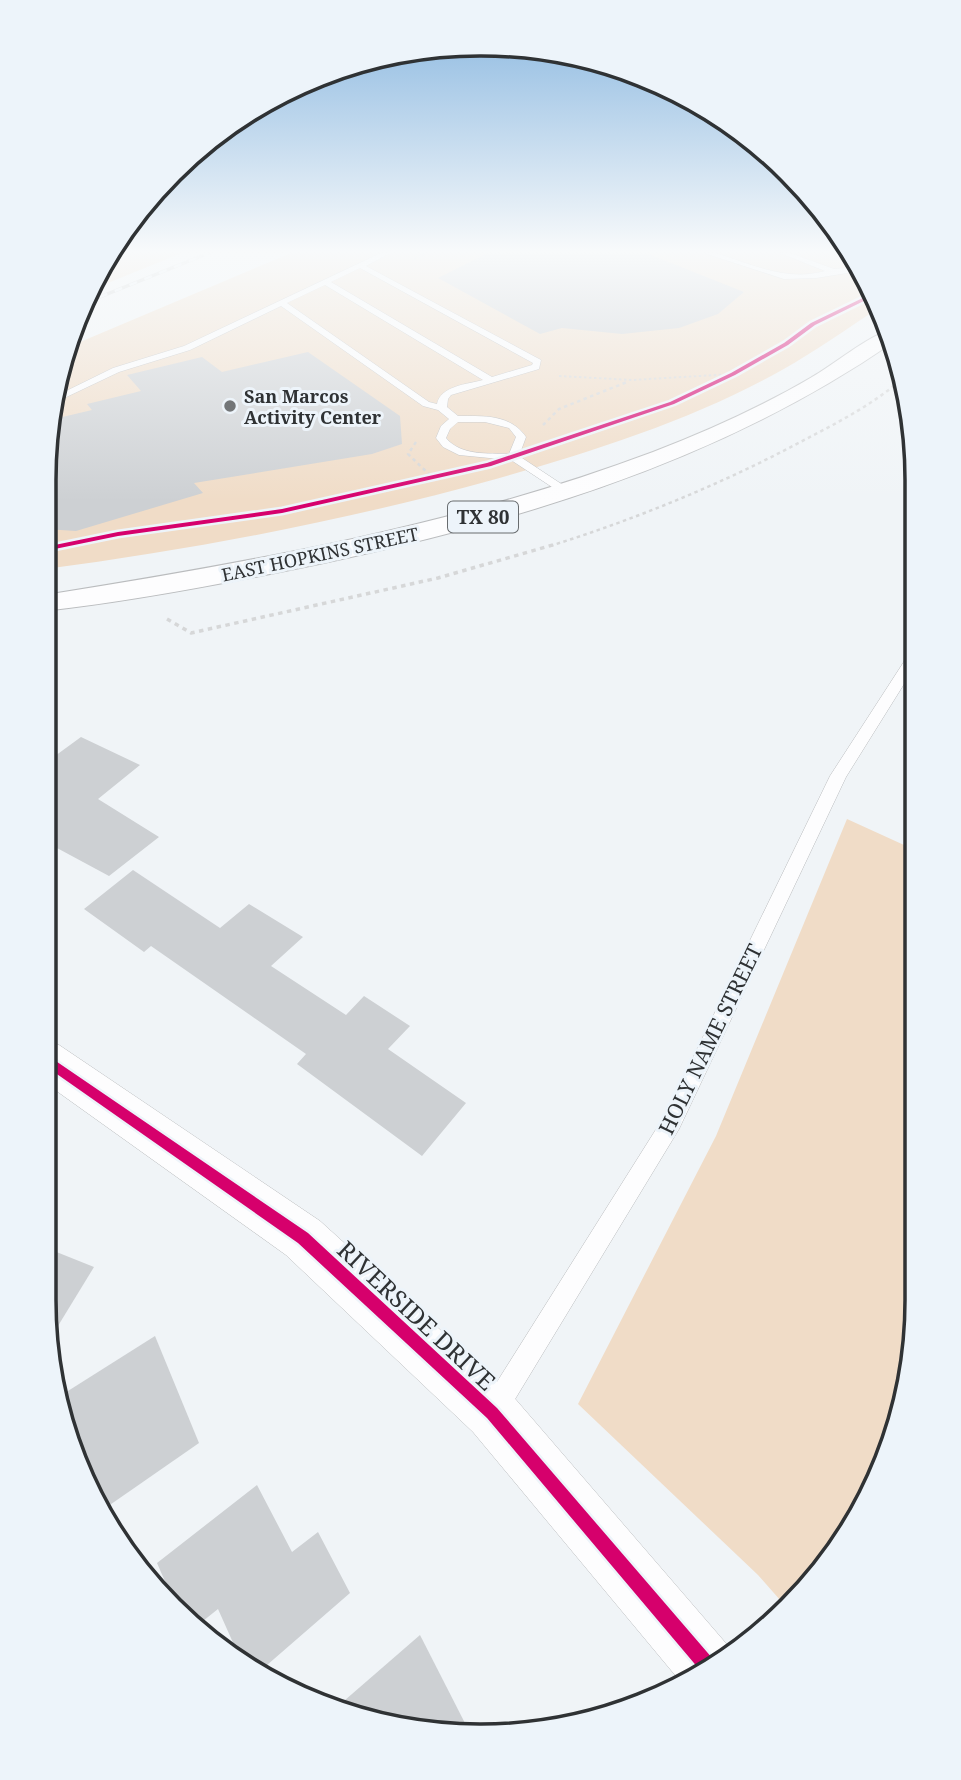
<svg xmlns="http://www.w3.org/2000/svg" width="961" height="1780" viewBox="0 0 961 1780" font-family="'Noto Serif',serif">
<style>
.green{fill:#f0dcc7}
.building{fill:#cdd0d3}
.lines{fill:none;stroke-linecap:round;stroke-linejoin:round}
.lane-casing{stroke:#babcbe;stroke-width:1}
.street-casing{stroke:#babcbe;stroke-width:1}
.primary-casing{stroke:#babcbe;stroke-width:2}
.path-far2{stroke:#d6d7d8;stroke-width:2;stroke-dasharray:2.5 2.5;stroke-linecap:butt}
.path-far1{stroke:#d6d7d8;stroke-width:2.5;stroke-dasharray:3.5 3.5;stroke-linecap:butt}
.path{stroke:#d6d7d8;stroke-width:3.5;stroke-dasharray:4.5 4.5;stroke-linecap:butt}
.lane{fill:#fdfdfe;fill-rule:evenodd}
.street{fill:#fdfdfe;fill-rule:evenodd}
.primary{fill:#fdfdfe;fill-rule:evenodd}
.rail-casing{stroke:#c7c9c9;stroke-width:3.5}
.rail{stroke:#edf4fa;stroke-width:2.5;stroke-dasharray:8;stroke-linecap:butt}
.cycleway-casing{stroke:#edf4fa;stroke-width:5}
.cycleway{fill:#d6006c;fill-rule:evenodd}
.poi-dot{fill:#737678;stroke:#edf4fa;stroke-width:2.5}
.labels{text-anchor:middle;dominant-baseline:central;stroke-width:6;stroke-linejoin:round;paint-order:stroke}
.far-poi-label{font-size:18px;font-weight:bold;fill:#2f3234;stroke:#edf4fa;text-anchor:start}
.far-street-label{font-size:18px;fill:#2f3234;stroke:#edf4fa}
.shield{fill:#edf4fa;stroke:#686c6f;stroke-width:2}
.shield-label{font-size:19px;font-weight:bold;fill:#2f3234}
.street-label{font-size:21px;fill:#2f3234;stroke:#edf4fa}
.near-street-label{font-size:24px;fill:#2f3234;stroke:#edf4fa}
.rim{fill:none;stroke:#2f3234;stroke-width:3.5}
</style>
<rect width="100%" height="100%" fill="#f0f4f7"/>
<g class="green">
<path d="M115,253H182L88,291Z"/>
<path d="M291,253H849L880,307C848,328 816,351 782,370C693,420 594,451 496,479C348,520 197,549 45,569V452L73,345Z"/>
<path d="M847,819L915,850L916,1328L872,1493L788,1609L758,1575L578,1404L716,1136Z"/>
</g>
<g class="building">
<path d="M488,253H646L744,292L718,314L679,328L622,334L562,328L540,334L438,278Z"/>
<path d="M308,352L400,416L402,444L372,454L194,483L203,493L76,531L45,529V452L54,419L92,410L87,404L141,391L127,375L202,357L222,372Z"/>
<path d="M81,737L140,765L98,799L159,837L109,876L44,841V764Z"/>
<path d="M133,870L220,928L249,904L303,937L271,966L346,1015L364,996L410,1026L388,1049L466,1103L422,1156L297,1064L306,1054L151,946L144,952L84,909Z"/>
<path d="M44,1247L94,1267L50,1339L44,1299Z"/>
<path d="M155,1336L199,1443L104,1509L67,1440L60,1396Z"/>
<path d="M257,1485L292,1552L318,1532L350,1593L259,1672L243,1665L218,1609L198,1625L174,1602L157,1563Z"/>
<path d="M420,1635L469,1731L368,1721L337,1707Z"/>
</g>
<g class="lines">
<defs>
<g id="lane">
<path d="M115,253H128L111,258Z"/>
<path d="M381,253H390L366,266L541,360L539,369L451,395L448,399L447,407L458,416C484,416 510,414 526,437L519,456L569,489V493H561L511,460L459,455L443,447L436,438L441,426L449,419L438,410L423,406L281,306L190,350L119,372L58,401L60,394L113,368L184,346ZM360,268L533,363L532,365L492,377L331,282ZM325,285L483,380C468,384 440,386 437,404L429,402L287,303ZM458,422H485L509,428L516,437L509,454C488,453 461,456 446,438L450,429Z"/>
<path d="M704,253H715C752,264 786,282 825,271L780,253H790L834,269L857,267L860,271L816,278L784,279Z"/>
<path d="M914,653V668L846,777L679,1129L503,1419L494,1423L485,1419L481,1410L485,1401L665,1115L830,776L907,657Z"/>
</g>
<path id="street" d="M44,1039L59,1045L320,1221L511,1394L730,1648L680,1681L473,1432L286,1255L44,1082Z"/>
<path id="primary" d="M889,331L892,343C712,467 497,528 285,571C206,587 125,602 44,611L45,595C252,562 456,526 653,452C708,431 761,407 812,377C832,366 869,335 889,331Z"/>
</defs>
<use href="#lane" class="lane-casing"/>
<use href="#street" class="street-casing"/>
<use href="#primary" class="primary-casing"/>
<g class="path-far2">
<path d="M414,259L426,253"/>
<path d="M559,376L632,380L733,374"/>
<path d="M899,382L902,380"/>
</g>
<g class="path-far1">
<path d="M543,425L559,409L627,382"/>
<path d="M416,442L408,454L433,478"/>
<path d="M550,546C639,518 724,483 806,439C839,422 873,404 901,380"/>
</g>
<path class="path" d="M167,619L191,633L438,578L556,544"/>
<use href="#lane" class="lane"/>
<use href="#street" class="street"/>
<use href="#primary" class="primary"/>
<defs>
<path id="rail" d="M85,303L209,253"/>
</defs>
<use href="#rail" class="rail-casing"/>
<use href="#rail" class="rail"/>
<defs>
<g id="cycleway">
<path d="M871,294L874,296L815,325L788,345L735,375L674,404L491,466L282,513L118,536L45,551V547L118,532L282,509L487,463L670,402L731,373L784,343L811,323Z"/>
<path d="M44,1053L308,1233L497,1408L713,1659L699,1669L487,1418L298,1243L44,1065Z"/>
</g>
</defs>
<use href="#cycleway" class="cycleway-casing"/>
<use href="#cycleway" class="cycleway"/>
</g>
<linearGradient id="sky" x2="0" y2="1"><stop stop-color="#86b5df"/><stop offset="0.5" stop-color="#f8fafb"/><stop offset="1" stop-color="#f8fafb" stop-opacity="0"/></linearGradient>
<rect width="961" height="502" fill="url(#sky)"/>
<circle class="poi-dot" cx="230" cy="406" r="7"/>
<g class="labels">
<g class="far-poi-label">
<text x="244" y="396">San Marcos<tspan x="244" dy="21">Activity Center</tspan></text>
</g>
<g class="far-street-label">
<text transform="translate(320 554) rotate(-12)">EAST HOPKINS STREET</text>
</g>
<rect class="shield" x="448" y="501.5" width="70" height="31" rx="5"/>
<g class="shield-label">
<text x="483" y="517">TX 80</text>
</g>
<g class="street-label">
<text transform="translate(710 1039) rotate(-64)">HOLY NAME STREET</text>
</g>
<g class="near-street-label">
<text transform="translate(417 1315) rotate(43)">RIVERSIDE DRIVE</text>
</g>
</g>
<path d="M0 0H961V1780H0ZM480 56H481A424 424 0 0 1 905 480V1300A424 424 0 0 1 481 1724H480A424 424 0 0 1 56 1300V480A424 424 0 0 1 480 56Z" fill="#edf4fa" fill-rule="evenodd"/>
<path class="rim" d="M480 56H481A424 424 0 0 1 905 480V1300A424 424 0 0 1 481 1724H480A424 424 0 0 1 56 1300V480A424 424 0 0 1 480 56Z"/>
</svg>
